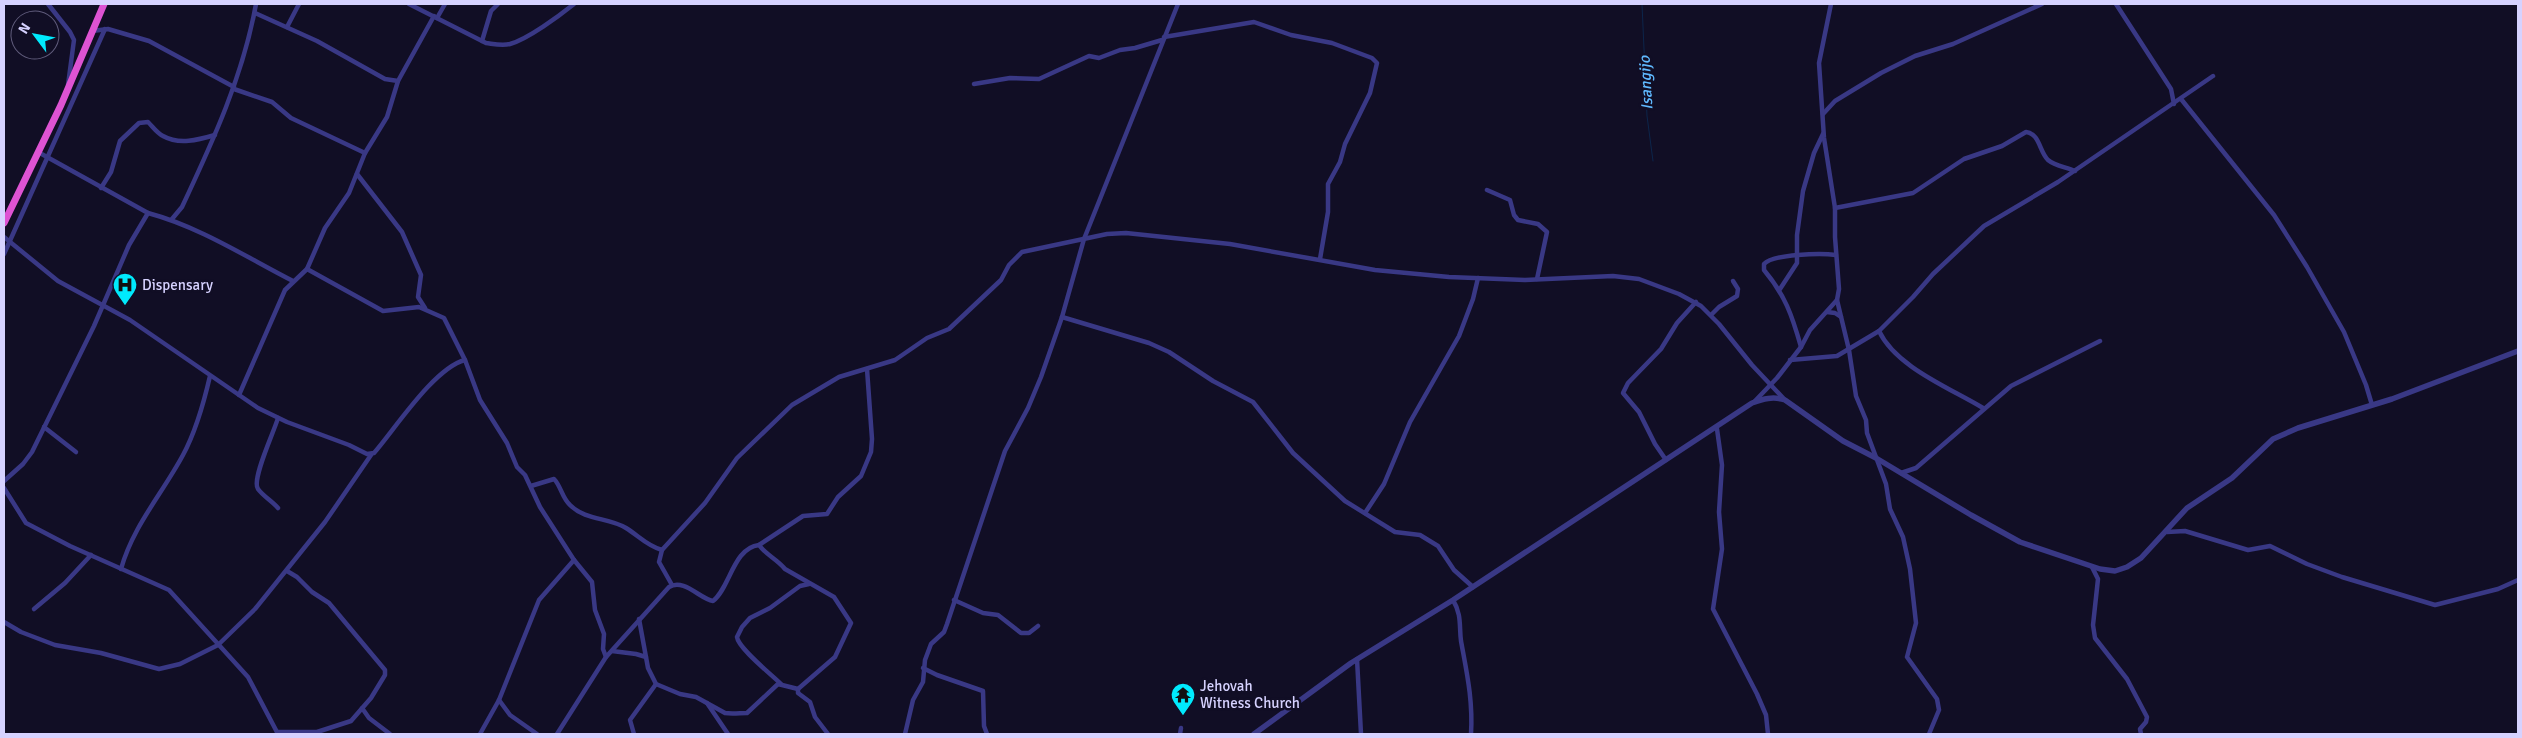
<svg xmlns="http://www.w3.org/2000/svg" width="2522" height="738" viewBox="0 0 2522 738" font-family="Signika,sans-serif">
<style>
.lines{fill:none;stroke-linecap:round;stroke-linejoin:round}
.stream{stroke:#0c254b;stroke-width:1}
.minor{stroke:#393885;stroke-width:4.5}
.tertiary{stroke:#393885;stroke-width:5.5}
.trunk{stroke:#de53d3;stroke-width:7}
.labels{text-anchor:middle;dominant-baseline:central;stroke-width:5;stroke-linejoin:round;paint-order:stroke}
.poi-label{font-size:15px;fill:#d6d2ff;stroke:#110e25;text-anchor:start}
.water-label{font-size:16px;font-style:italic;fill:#60b9ff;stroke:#110e25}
</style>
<rect width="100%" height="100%" fill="#110e25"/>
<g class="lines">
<path class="stream" d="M1642,4L1647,116L1653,161"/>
<g class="minor">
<path d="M48,4L70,32L74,40L68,85"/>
<path d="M409,4L486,43C494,44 502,46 510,44C528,39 559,16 574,4"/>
<path d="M2116,4L2171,89L2174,104"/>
<path d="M255,13L317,41L385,79L398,81"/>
<path d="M437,18L445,4"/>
<path d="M287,27L299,4"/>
<path d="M92,31L108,29L149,41L234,87"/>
<path d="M1164,37L1254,22L1291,35L1332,43L1372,58L1377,63L1370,93L1345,144L1340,162L1328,184V212L1320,259"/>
<path d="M482,41L491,11L498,4"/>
<path d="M974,84L1010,78L1039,79L1089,56L1099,58L1120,50L1135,48L1162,40"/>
<path d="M234,89L272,102L291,118L365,153"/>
<path d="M2181,99L2274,215L2307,267L2344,332L2366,385L2372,405"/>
<path d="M1823,114L1835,101L1881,73L1915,56L1953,44L2042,4"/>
<path d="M38,152L148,213"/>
<path d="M357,174L402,232L421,275L418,297L425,308"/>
<path d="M101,188L111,172L120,141L139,123L148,122C153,127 157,133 163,136C179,145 198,140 215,135"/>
<path d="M1487,190L1510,200L1514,215L1518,220L1538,224L1547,232L1537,279"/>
<path d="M1835,208L1913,193L1964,159L2002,146L2026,132C2040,134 2039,151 2048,160C2055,166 2066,167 2075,171"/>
<path d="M172,219L182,207C213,141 243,76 256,4"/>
<path d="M4,237L58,281L130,320L258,408L287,422L349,445L367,454L374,453C395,429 434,368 465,360"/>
<path d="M4,254L105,29"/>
<path d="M307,269L383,311L419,307L444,318L465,360L480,400L507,443L517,467L525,475L540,507L574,560L592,582L595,610L604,634L603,649L606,657"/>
<path d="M1780,289L1797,263V235L1803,191L1814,153L1823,134"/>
<path d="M1837,300L1849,350L1856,396L1866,420L1867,433L1886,484L1890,509L1903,537L1910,569L1916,623L1907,657L1937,699L1939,710L1929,734"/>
<path d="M1827,312L1835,313L1841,317"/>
<path d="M1711,315L1719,307L1737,296L1738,289L1733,281"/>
<path d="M1062,317L1149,343L1169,352L1213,381L1253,402L1293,453L1345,501L1395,532L1420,535L1438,546L1454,570L1473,587"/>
<path d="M1879,331C1896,367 1950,388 1983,408"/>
<path d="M1801,347C1792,315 1785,295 1764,270V264C1773,254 1821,253 1836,255"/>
<path d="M1790,360L1837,356L1879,331L1913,297L1933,274L1984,226L2058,182L2213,76"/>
<path d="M239,395L285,290L307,269L325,228L349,193L365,153L387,117L398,81L434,16"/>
<path d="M1754,402L1777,378L1801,347L1810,330L1837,300L1839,289L1835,237V208L1824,138L1819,63L1831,4"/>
<path d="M278,418C274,432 251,480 258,489C263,496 272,501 278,508"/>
<path d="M44,427L76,452"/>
<path d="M1717,429L1722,465L1719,512L1722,549L1713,609L1757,694L1766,715L1768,734"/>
<path d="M1666,460L1655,444L1639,412L1623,393L1628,383L1661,349L1677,323L1696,302"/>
<path d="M1901,473L1916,468L2011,386L2100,341"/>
<path d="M4,481L23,464L32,452L94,326L129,245L148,213C200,227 246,257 293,281"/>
<path d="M531,486L554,479C561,486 562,498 570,505C586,521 608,517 626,528C639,536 647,546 662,550"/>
<path d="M4,488L26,523L70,546L169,590L248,677L278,734"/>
<path d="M1365,513L1384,484L1410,422L1459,336L1473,299L1478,278"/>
<path d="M2167,532L2185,531L2248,550L2270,546L2307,564L2342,577L2435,605L2498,589L2518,580"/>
<path d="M759,545L803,516L827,514L838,497L861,476L871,452L872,439L867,369"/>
<path d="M2092,567L2098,579L2093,625L2095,638L2127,679L2147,717L2146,722L2140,729L2141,734"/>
<path d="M121,569C133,526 162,494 183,455C196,431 204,402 210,376"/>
<path d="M672,585L659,562L662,550L705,503L737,458L792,405L839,377L895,360L927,338L949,329L1001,280L1009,265L1022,252L1107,234L1126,233L1230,244L1375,270L1449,277L1525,280L1613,276L1639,279L1679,294L1701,306L1719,324L1752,365L1785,400"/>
<path d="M954,600L983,613L998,615L1021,633H1029L1038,626"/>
<path d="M1453,600C1462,615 1459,626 1461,641C1467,674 1473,700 1471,734"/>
<path d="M34,609L65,583L91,555"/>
<path d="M639,619L648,668L656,684L680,694L696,697L725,713C732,714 740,713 747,713L778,684L798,689"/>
<path d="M4,622L21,632L55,645L101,653L159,669L180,664L218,645L255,609L325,522L371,455"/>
<path d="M612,651L636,654L646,657"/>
<path d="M1357,659L1361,734"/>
<path d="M923,668L937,675L983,691L984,726L987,734"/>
<path d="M781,684C772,675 738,648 737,637L742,627L750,618L770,608L800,586L809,584"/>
<path d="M499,700L510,715L537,734"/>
<path d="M707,703L728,734"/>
<path d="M362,708L369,718L390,734"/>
<path d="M277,732H317L351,721L371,698L385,675V670L329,603L312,592L297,577L287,571"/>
<path d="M480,734L499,700L539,600L574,560"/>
<path d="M557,734L606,657L669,587C684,578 700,599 713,601C730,588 733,548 759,545C766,555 777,559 785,569L834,597L851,623L835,657L798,689V693L810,702L815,717L828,734"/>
<path d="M634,734L630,720L656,684"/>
<path d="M905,734L913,700L923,682L925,660L931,644L944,632L947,624L1005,451L1028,408L1041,377L1062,317L1084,239L1178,4"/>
<path d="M1180,734L1181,728"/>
</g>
<path class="tertiary" d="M1254,734L1351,663L1453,600L1752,403C1763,399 1773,396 1785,400L1843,441L1876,458L1971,515L2020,542L2100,569L2115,571L2127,567L2141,558L2187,508L2232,478L2273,439L2298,428L2392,399L2518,351"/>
<path class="trunk" d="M4,223L61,105L104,4"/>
</g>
<defs>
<symbol id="hospital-pin" viewBox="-11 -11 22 30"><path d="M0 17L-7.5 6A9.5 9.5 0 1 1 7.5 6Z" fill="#00eafd" stroke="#110e25"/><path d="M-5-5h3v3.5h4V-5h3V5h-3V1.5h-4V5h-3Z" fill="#111"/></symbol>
<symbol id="temple-pin" viewBox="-11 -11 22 30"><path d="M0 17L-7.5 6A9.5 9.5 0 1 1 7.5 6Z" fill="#00eafd" stroke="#110e25"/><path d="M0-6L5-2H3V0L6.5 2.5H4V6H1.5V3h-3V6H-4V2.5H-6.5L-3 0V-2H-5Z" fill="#111"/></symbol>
</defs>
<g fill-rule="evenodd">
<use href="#hospital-pin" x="111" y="271" width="28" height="38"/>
<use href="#temple-pin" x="1169" y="681" width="28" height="38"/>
</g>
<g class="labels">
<g class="poi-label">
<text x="142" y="285">Dispensary</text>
<text x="1200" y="686">Jehovah<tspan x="1200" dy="17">Witness Church</tspan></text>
</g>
<g class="water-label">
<text transform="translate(1646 83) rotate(-93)">Isangijo</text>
</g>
</g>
<rect width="2522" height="738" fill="none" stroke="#d6d2ff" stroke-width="10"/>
<g transform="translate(35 35) rotate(302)"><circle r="24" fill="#110e25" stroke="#605c7c"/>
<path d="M0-4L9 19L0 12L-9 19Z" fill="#00eafd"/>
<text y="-8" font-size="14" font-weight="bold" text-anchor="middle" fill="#d6d2ff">N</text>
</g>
</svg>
